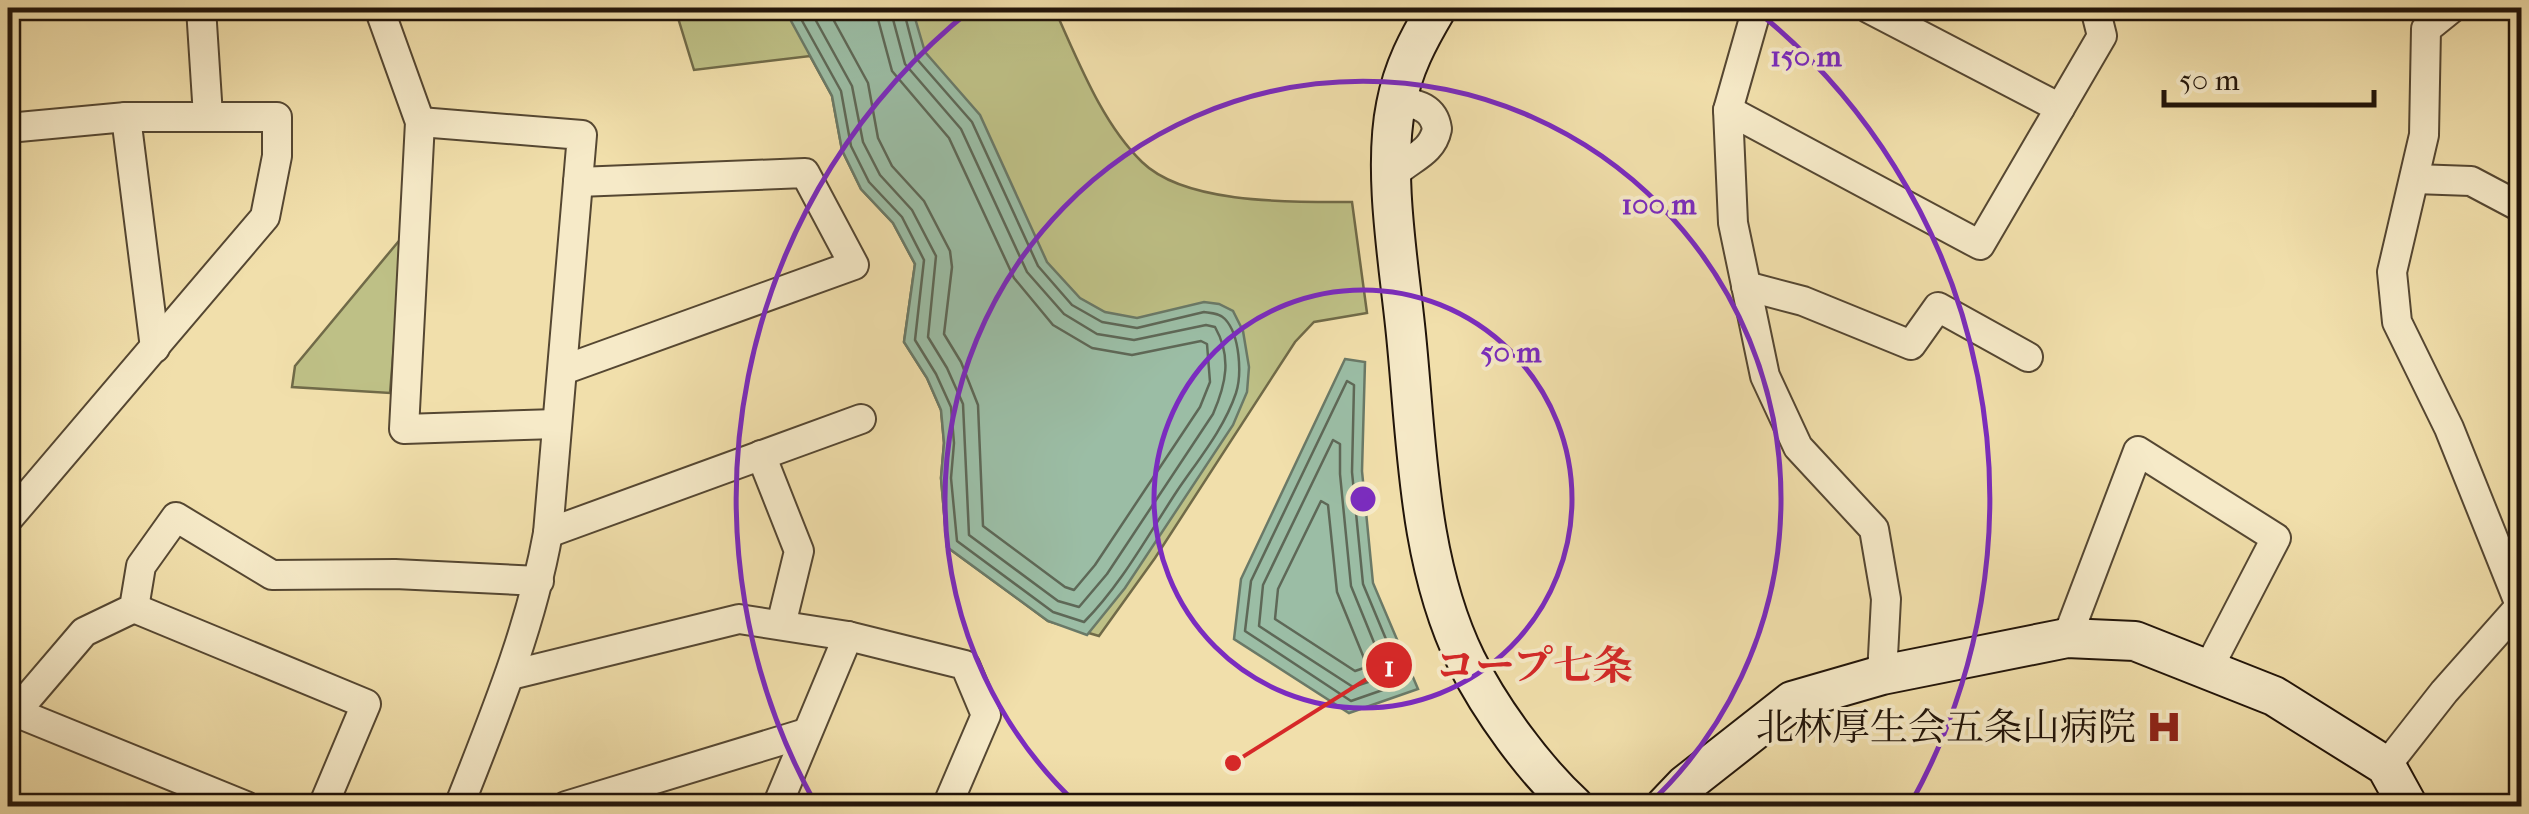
<svg xmlns="http://www.w3.org/2000/svg" width="2529" height="814" viewBox="0 0 2529 814" font-family="'IM FELL French Canon','Noto Serif JP',serif">
<style>
.green{fill:#bec086;stroke:#706a48;stroke-width:2.5}
.water{fill:#9bbda5;stroke:#6a7967;stroke-width:2.5}
.lines{fill:none;stroke-linecap:round;stroke-linejoin:round}
.shore{stroke:#5e6857;stroke-width:2.5}
.street-casing{stroke:#554732;stroke-width:32}
.secondary-casing{stroke:#211409;stroke-width:42}
.street{stroke:#f6eac8;stroke-width:28}
.secondary{stroke:#f6eac8;stroke-width:38}
.ring{fill:none;stroke:#7b2cbf;stroke-width:5}
.labels{text-anchor:middle;dominant-baseline:central;stroke-width:8;stroke-linejoin:round;paint-order:stroke}
.poi-label{font-size:38px;fill:#211409;stroke:#f6eac8;text-anchor:end}
.centre{fill:#7b2cbf;stroke:#f6eac8;stroke-width:5}
.ring-label{font-size:30px;text-anchor:middle;font-weight:bold;fill:#7b2cbf;stroke:#f6eac8;stroke-width:8;stroke-linejoin:round;paint-order:stroke}
.leader{fill:none;stroke:#d62828;stroke-width:4}
.callout-dot{fill:#d62828;stroke:#f6eac8;stroke-width:4}
.mark-label{font-size:30px;text-anchor:middle;font-weight:bold;fill:#fff}
.callout-label{font-size:40px;text-anchor:middle;font-weight:bold;fill:#d62828;stroke:#f6eac8;stroke-width:8;stroke-linejoin:round;paint-order:stroke}
</style>
<rect width="100%" height="100%" fill="#f1dfab"/>
<filter id="stains"><feTurbulence type="fractalNoise" baseFrequency=".002" numOctaves="4"/><feColorMatrix values="0 0 0 0 .2 0 0 0 0 .09 0 0 0 0 .02 0 0 0 .5 -.17"/></filter>
<radialGradient id="worn" r=".72"><stop offset=".6" stop-color="#630" stop-opacity="0"/><stop offset="1" stop-color="#630" stop-opacity=".3"/></radialGradient>
<g class="green">
<path d="M675,8H1054C1078,60 1101,122 1142,162C1186,205 1294,202 1352,202L1367,313L1314,322L1295,342L1155,558L1099,636L1048,621L947,547L941,478L944,443L941,410L927,378L904,342L915,264L893,223L861,189L842,150L832,96L810,56L694,70Z"/>
<path d="M403,236L390,393L292,387L295,366Z"/>
</g>
<g class="water">
<path d="M784,8H912L925,52L980,115L1047,262L1080,298L1105,312L1137,318L1204,302L1219,304L1233,311L1243,331L1249,367L1247,392L1233,425L1125,588L1087,635L1048,621L947,547L941,478L944,443L941,410L927,378L904,342L915,264L893,223L861,189L842,150L832,96Z"/>
<path d="M1345,359L1365,362L1362,471L1373,583L1418,689L1349,713L1234,639L1241,579Z"/>
</g>
<g class="lines">
<g class="shore">
<path d="M795,8L841,91L851,146L869,182L902,217L924,260L915,340L936,374L951,407L954,443L951,478L957,541L1053,612L1084,622C1121,585 1148,535 1177,491C1198,460 1224,429 1236,393C1242,374 1240,335 1225,319C1220,313 1211,313 1204,312L1137,328L1102,322L1072,305L1038,266L972,122L916,58L903,8"/>
<path d="M809,8L852,86L863,142L880,175L912,210L936,256L928,337L947,368L963,404L969,535L1058,601L1079,607L1107,574L1213,414C1226,384 1232,357 1215,327L1206,325L1134,340L1097,334L1064,314L1027,272L961,129L905,64L890,8"/>
<path d="M827,8L868,83L878,138L892,166L924,201L950,251L952,267L944,334L961,362L978,405L983,526L1065,587L1074,590L1095,565L1200,407L1210,382L1207,344L1201,341L1132,355L1092,348L1053,325L1014,278L949,138L892,71L875,8"/>
<path d="M1347,381L1354,385L1352,472L1363,584L1403,680L1400,684L1351,701L1245,631L1251,581Z"/>
<path d="M1333,440L1340,444V474L1351,586L1386,672L1383,677L1353,687L1259,626L1263,585Z"/>
<path d="M1321,501L1328,505L1337,592L1366,663L1364,668L1355,671L1275,619L1278,589Z"/>
</g>
<defs>
<g id="street">
<path d="M201,8L208,116"/>
<path d="M379,8L420,122L404,429L556,424"/>
<path d="M1757,8L1728,110L1733,223L1765,376L1798,447L1874,529L1886,599L1882,675"/>
<path d="M1868,8L2060,108"/>
<path d="M2452,8L2426,29L2424,135L2392,272L2397,322L2449,428L2520,605"/>
<path d="M1728,110L1980,245L2102,36L2095,8"/>
<path d="M126,117L155,348"/>
<path d="M420,122L582,135L548,533C531,628 494,717 459,806"/>
<path d="M8,128L126,117H277V156L265,217L8,519"/>
<path d="M1393,175C1409,158 1432,154 1437,129C1434,107 1416,104 1397,100"/>
<path d="M2415,179L2471,181L2522,208"/>
<path d="M1746,286L1803,301L1911,345L1938,307L2028,357"/>
<path d="M563,370L854,265L805,173L578,182"/>
<path d="M761,455L799,551L781,625"/>
<path d="M548,533L861,419"/>
<path d="M134,608L366,704L323,806"/>
<path d="M2067,638L2138,451L2276,538L2208,669"/>
<path d="M511,675L739,619L848,636L965,665L986,715L947,806"/>
<path d="M15,712L246,806"/>
<path d="M8,721L84,632L134,608L141,566L176,517L272,575L395,574L539,581"/>
<path d="M2386,766L2444,692L2522,604"/>
<path d="M566,806L806,733"/>
<path d="M777,806L848,636"/>
</g>
<g id="secondary">
<path d="M1437,8C1418,40 1403,68 1396,105C1383,169 1398,259 1405,325C1417,435 1416,558 1466,660C1490,709 1534,769 1574,806"/>
<path d="M1665,806L1685,785L1792,701L1882,675L2067,638L2135,641L2274,696L2386,766L2408,806"/>
</g>
</defs>
<use href="#street" class="street-casing"/>
<use href="#secondary" class="secondary-casing"/>
<use href="#street" class="street"/>
<use href="#secondary" class="secondary"/>
</g>
<g class="ring">
<circle cx="1363" cy="499" r="209"/>
<path d="M1078 805A418 418 0 1 1 1648 805"/>
<path d="M815 803A627 627 0 0 1 973 8M1753 8A627 627 0 0 1 1911 803"/>
</g>
<defs>
<symbol id="hospital-bare" viewBox="-9 -9 18 18"><path d="M-5-5h3v3.5h4V-5h3V5h-3V1.5h-4V5h-3Z" fill="#8f2418" stroke="#f6eac8" stroke-width="2.5" paint-order="stroke"/></symbol>
</defs>
<g fill-rule="evenodd">
<use href="#hospital-bare" x="2139" y="702" width="50" height="50"/>
</g>
<g class="labels">
<g class="poi-label">
<text x="2136" y="727">北林厚生会五条山病院</text>
</g>
</g>
<circle cx="1363" cy="499" r="15" class="centre"/>
<g class="ring-label">
<text x="1806" y="66">150 m</text>
<text x="1659" y="214">100 m</text>
<text x="1511" y="362">50 m</text>
</g>
<path class="leader" d="M1233 763L1389 665"/>
<g class="callout-dot">
<circle cx="1233" cy="763" r="10"/>
<circle cx="1389" cy="665" r="25"/>
</g>
<g class="mark-label">
<text x="1389" y="676">1</text>
</g>
<g class="callout-label">
<text x="1534" y="679">コープ七条</text>
</g>
<rect width="2529" height="814" fill="none" stroke="#f1dfab" stroke-width="40"/>
<rect x="10" y="10" width="2509" height="794" fill="none" stroke="#211409" stroke-width="5"/>
<rect x="20" y="20" width="2489" height="774" fill="none" stroke="#211409" stroke-width="2.5"/>
<path d="M2164 90v15h210v-15" fill="none" stroke="#211409" stroke-width="5"/>
<text x="2179" y="90" font-size="30" fill="#211409" stroke="#f6eac8" stroke-width="8" paint-order="stroke">50 m</text>
<rect width="100%" height="100%" filter="url(#stains)"/>
<rect width="100%" height="100%" fill="url(#worn)"/>
</svg>
